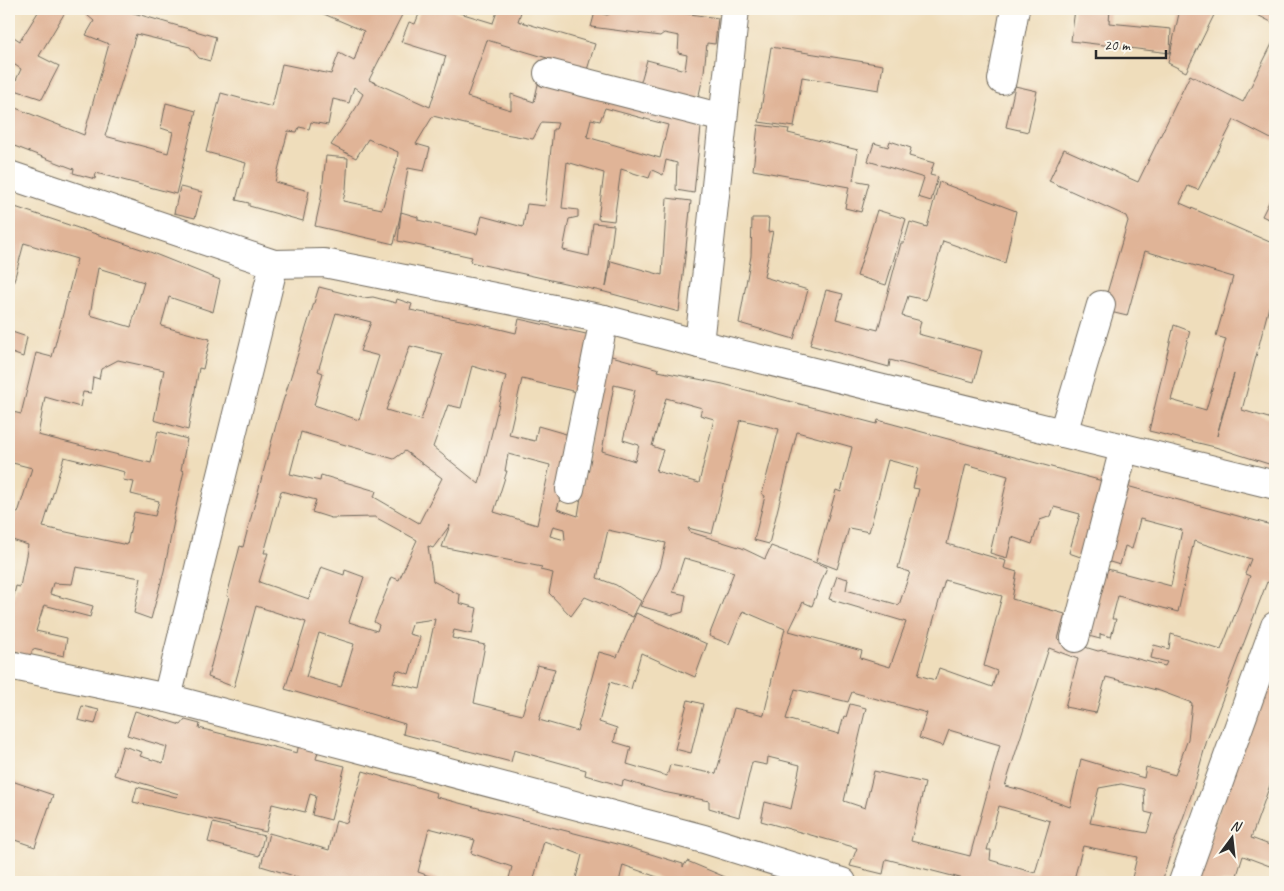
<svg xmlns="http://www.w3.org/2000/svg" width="1284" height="891" viewBox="0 0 1284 891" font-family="Caveat,sans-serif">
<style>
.building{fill:#e0b497;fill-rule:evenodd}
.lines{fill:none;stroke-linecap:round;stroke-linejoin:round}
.minor-casing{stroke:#70695d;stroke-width:30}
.minor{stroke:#fff;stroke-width:28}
</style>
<rect width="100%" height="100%" fill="#fbf7ec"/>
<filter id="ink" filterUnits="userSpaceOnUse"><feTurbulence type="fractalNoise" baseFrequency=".02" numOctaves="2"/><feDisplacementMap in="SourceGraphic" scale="10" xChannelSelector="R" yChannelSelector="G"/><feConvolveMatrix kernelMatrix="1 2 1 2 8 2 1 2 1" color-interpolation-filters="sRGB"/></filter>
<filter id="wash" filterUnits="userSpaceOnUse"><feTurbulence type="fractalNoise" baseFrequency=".0096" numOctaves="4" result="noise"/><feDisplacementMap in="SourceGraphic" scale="20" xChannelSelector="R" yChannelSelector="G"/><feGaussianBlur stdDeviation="1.12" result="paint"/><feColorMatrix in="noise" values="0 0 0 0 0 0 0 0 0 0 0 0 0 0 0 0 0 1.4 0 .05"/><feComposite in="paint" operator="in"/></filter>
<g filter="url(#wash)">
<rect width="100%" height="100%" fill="#efddbb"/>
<g id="blocks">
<g class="building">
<path d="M40,9H67L39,56L59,66L42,99L12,89L21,69L9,61V34L20,41Z"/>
<path d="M90,9H120L216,37L210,61L199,58L190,47L136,34L105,136L168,153L173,132L161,128L166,103L196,111L176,194L96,173L95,179L73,173L74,169L9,144V119L13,107L84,135L109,44L86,35L94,21L87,15Z"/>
<path d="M312,9H405L369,80L430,107L446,56L401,42L409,22L415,24L421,9H447L493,23L498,9H522L518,21L595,44L587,70L487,40L467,97L511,110V94L534,102L539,80L702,118L694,193L676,190L677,163L666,160L663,175L652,170L649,178L621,169L614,221L598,219L604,173L567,162L562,208L578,210V217L569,219L563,250L589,256L593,223L614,225L606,287L611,261L662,275L667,198L691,201L679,312L605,292L470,262L472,257L398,241L401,212L394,244L315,226L321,198L326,156L348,158L346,189L343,201L382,209L397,161L398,152L368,139L356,158L331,145L356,108L363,94L354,87L349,103L333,99L328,125L311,122L309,129L299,127L297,132L288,131L275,182L309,191L303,221L249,206V203L236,200L246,163L206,152L221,93L272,107L282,64L331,74L339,53L354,61L364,31ZM605,108L668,125L660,158L587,137L591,119L600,121ZM433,116L505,134L533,139L542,122L558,123L556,129H553L545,206L527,204L523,227L482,216L477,234L418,220V217L401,212L408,168L424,171L430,148L416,144Z"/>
<path d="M610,9H655L718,18L715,44L707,43L704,72L697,104L640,85L647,60L685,70L687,55L678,53L679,36L664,33L660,36L591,27L595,12L607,15L614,12Z"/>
<path d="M1075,9H1110L1109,23L1171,29L1170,53L1071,41Z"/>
<path d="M1180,9H1217L1186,72L1168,63Z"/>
<path d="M1246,9H1275V24Z"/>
<path d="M1275,38V141L1234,120L1198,190L1188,186L1180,203L1272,243L1275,238V305L1270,303L1242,410L1275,420V466L1215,447L1149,431L1174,325L1190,331L1171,400L1206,410L1226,339L1216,336L1233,277L1145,251L1127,316L1102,310L1128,221L1126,216L1049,181L1064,149L1138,182L1190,75L1243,102ZM1234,374L1217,436L1222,415Z"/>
<path d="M771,47L883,65L879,90L802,77L794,127L759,122Z"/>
<path d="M1015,86L1037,91L1028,132L1006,127Z"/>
<path d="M758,125L789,129L788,133L858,150L853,180L869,183L861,212L845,208L849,187L753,170Z"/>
<path d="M890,141L911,148L909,156L934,163L930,175L938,177L931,201L918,197L924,178L868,161L874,143L888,147Z"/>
<path d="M939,182L1016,211L1005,263L943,241L926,300L908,296L902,316L921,321L918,334L982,351L974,382L890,360L889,367L810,345L826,290L843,294L836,319L878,330L901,243H904L910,222L927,227Z"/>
<path d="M180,187L202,192L195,218L174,213Z"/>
<path d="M1275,190V222L1262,216Z"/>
<path d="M9,205L150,252L220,280L213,312L169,297L161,326L210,339L203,369L199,368L188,430L154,420L164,370L118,360L101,369L99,379L93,377L91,393L83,392L80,407L45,397L38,435L151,463L158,431L187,439L181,470L184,471L173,520L174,521L164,571L151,619L134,613L141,578L76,567L72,584L53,583L50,594L93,606L90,617L44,605L36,631L67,638L64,656L33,649L30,656L9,649V615L16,586L20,587L28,545L9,539V511L18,513L32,468L9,462V411L21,414L36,353L52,357L77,259L24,243L11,292H9ZM98,268L144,282L131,327L90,315ZM64,457L125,472L123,480L134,482L131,494L159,501L155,516L134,512L127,545L43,527Z"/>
<path d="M877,210L906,219L886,285L857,276Z"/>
<path d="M752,218H769L768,232L773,231L764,277L808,290L794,339L739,323L751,256Z"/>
<path d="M319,287L363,298L373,297L396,303L397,299L412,304L410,310L471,322L516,333L519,319L595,336L581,393L522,379L509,435L535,441L538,426L573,436V453L557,509L578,516L604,354L659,369L658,371L723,384L877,424L878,420L1110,483L1089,560L1069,553L1080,514L1054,507L1051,516L1040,520L1032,544L1012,537L1007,558L990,553L1008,476L966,464L947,544L1006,561L1004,568L1017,572L1012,599L1065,614L1058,639L1098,651L1103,650L1165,666L1167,662L1151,658L1154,645L1169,649L1171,634L1221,650L1250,576L1245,574L1251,559L1194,541L1178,612L1118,596L1112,619H1116L1111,637L1100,634V639L1081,634L1100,567L1171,586L1182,530L1140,519L1132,549L1125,546L1120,565L1103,560L1123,485L1275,526V585L1267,582L1207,740L1192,793L1170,855L1162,882H1131L1137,857L1083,846L1074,879L1083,882H972L964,879L886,859L883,874L850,866L857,848L761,821L765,802L791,809L800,765L768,757L767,765L752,762L739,817L709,808V801L663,792L623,780L622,786L585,775L586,770L514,750L511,762L403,734L405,724L285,689L306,622L256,606L234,687L208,677L229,597L227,596L240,546L243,547L279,414ZM336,313L371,322L360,351L379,356L359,420L314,405L323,373L318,371ZM410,346L443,354L421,420L386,410ZM472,366L506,376L479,484L433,447L448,405L461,408ZM614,385L635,390L623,440L639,445L635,461L602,451ZM666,398L702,408L700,415L714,419L699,483L656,471L663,450L652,446ZM743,420L779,429L762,494L765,496L754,540L769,544L797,432L852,447L841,492L836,490L816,561L837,569L849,528L869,532L888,460L918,468L913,488L919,489L898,568L910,572L899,605L846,590L848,579L837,576L829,599L906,622L890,667L860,658L862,651L789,631L803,602L812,606L827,567L771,546L765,559L742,548L690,532L688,528L712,534L740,421ZM301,432L394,459L405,451L442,478L419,523L374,497L376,491L321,475L320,481L290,474ZM508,454L550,465L537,525L494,512L507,471H505ZM281,491L316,500L312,512L331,518L375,517L417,540L399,580L392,577L374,622L379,625L377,631L349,622L364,577L345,570L344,575L321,567L309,599L259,582L268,553H264ZM450,525L442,547L542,567L540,570L553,573L549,593L571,616L585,597L633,617L641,601L616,585L597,578L608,530L666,543L660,568L640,606L673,615L683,612L686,595L673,592L684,558L734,572L709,636L729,644L743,611L785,629L774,670L764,715L734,708L716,774L670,765L667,776L627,764L631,747L614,742L617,728L599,722L610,682L631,689L641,653L695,677L707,644L636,613L617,657L599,652L577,731L539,720L555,669L537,665L522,715L474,703L485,645L452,638L454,630L472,634L477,608L459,603L460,595L433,581L428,546L433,548ZM553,526L564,529L565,540L550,536ZM945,580L1002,596L984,666L997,671L992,687L939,668L935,680L918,675ZM435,619L420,689L393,683L397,670L409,674L420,637L409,634L413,622ZM319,633L354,644L341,687L306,677ZM1049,648L1078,659L1065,707L1096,713L1106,677L1160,691L1192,703L1188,739L1175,775L1146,767L1144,778L1081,759L1070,807L1022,790L1005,786ZM795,689L848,702L852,692L927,713L919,738L943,746L949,730L1000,745L970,856L911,841L925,783L874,771L865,808L844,801L866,708L850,704L846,717L844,716L839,734L786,719ZM1121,784L1144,789L1145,812L1153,814L1147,833L1090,823L1099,788ZM999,806L1050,821L1035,873L990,860L991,850H987Z"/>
<path d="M9,331L27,337L23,357L9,352Z"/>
<path d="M1275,645V771L1251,838L1275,847V868L1243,856L1235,882H1195Z"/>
<path d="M688,700L703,704L691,753L675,749Z"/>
<path d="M82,706L99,710L95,724L78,720Z"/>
<path d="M135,711L181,725L185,720L200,724L199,728L297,753L299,744L319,748L316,759L345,766L331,820L312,815L316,796L310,794L305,812L272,804L266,832L133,802L137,787L176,797L179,794L114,775L123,746L142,752L140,756L163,763L167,747L127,735Z"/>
<path d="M363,771L437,793L436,797L628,847L683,864V867L687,861L737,882H659L660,878L623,865L619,882H575L582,855L544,841L533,882H508L512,867L471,853L475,840L429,828L418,872L446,882H314L261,866L269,833L329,850L336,820L347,823Z"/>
<path d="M9,780L53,795L35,847L9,838Z"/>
<path d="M213,823L264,836L259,856L208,842Z"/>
</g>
</g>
</g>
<g filter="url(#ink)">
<use href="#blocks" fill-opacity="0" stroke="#70695d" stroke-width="1"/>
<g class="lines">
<defs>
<g id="minor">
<path d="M548,73L723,118"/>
<path d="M1002,80L1015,9"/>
<path d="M9,175L274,264L324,263L604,319L699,344L1275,485"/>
<path d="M699,344L735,9"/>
<path d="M1063,433L1101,305"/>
<path d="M570,489L604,319"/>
<path d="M1075,638L1124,448"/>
<path d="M9,665L167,698L704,839L842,882"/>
<path d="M167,698L274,264"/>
<path d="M1183,882L1275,626"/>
</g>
</defs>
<use href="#minor" class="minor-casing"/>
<use href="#minor" class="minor"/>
</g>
</g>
<rect width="1284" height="891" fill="none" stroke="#fbf7ec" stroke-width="30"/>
<g transform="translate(1232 838) rotate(15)" stroke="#fbf7ec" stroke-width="4" paint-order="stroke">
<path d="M0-4L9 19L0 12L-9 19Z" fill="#2b2b2b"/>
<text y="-8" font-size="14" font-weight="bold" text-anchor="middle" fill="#2b2b2b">N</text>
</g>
<path d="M1096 50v8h70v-8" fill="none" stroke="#2b2b2b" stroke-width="2.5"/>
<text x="1104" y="50" font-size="15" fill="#2b2b2b" stroke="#fbf7ec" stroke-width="4" paint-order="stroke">20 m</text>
</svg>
